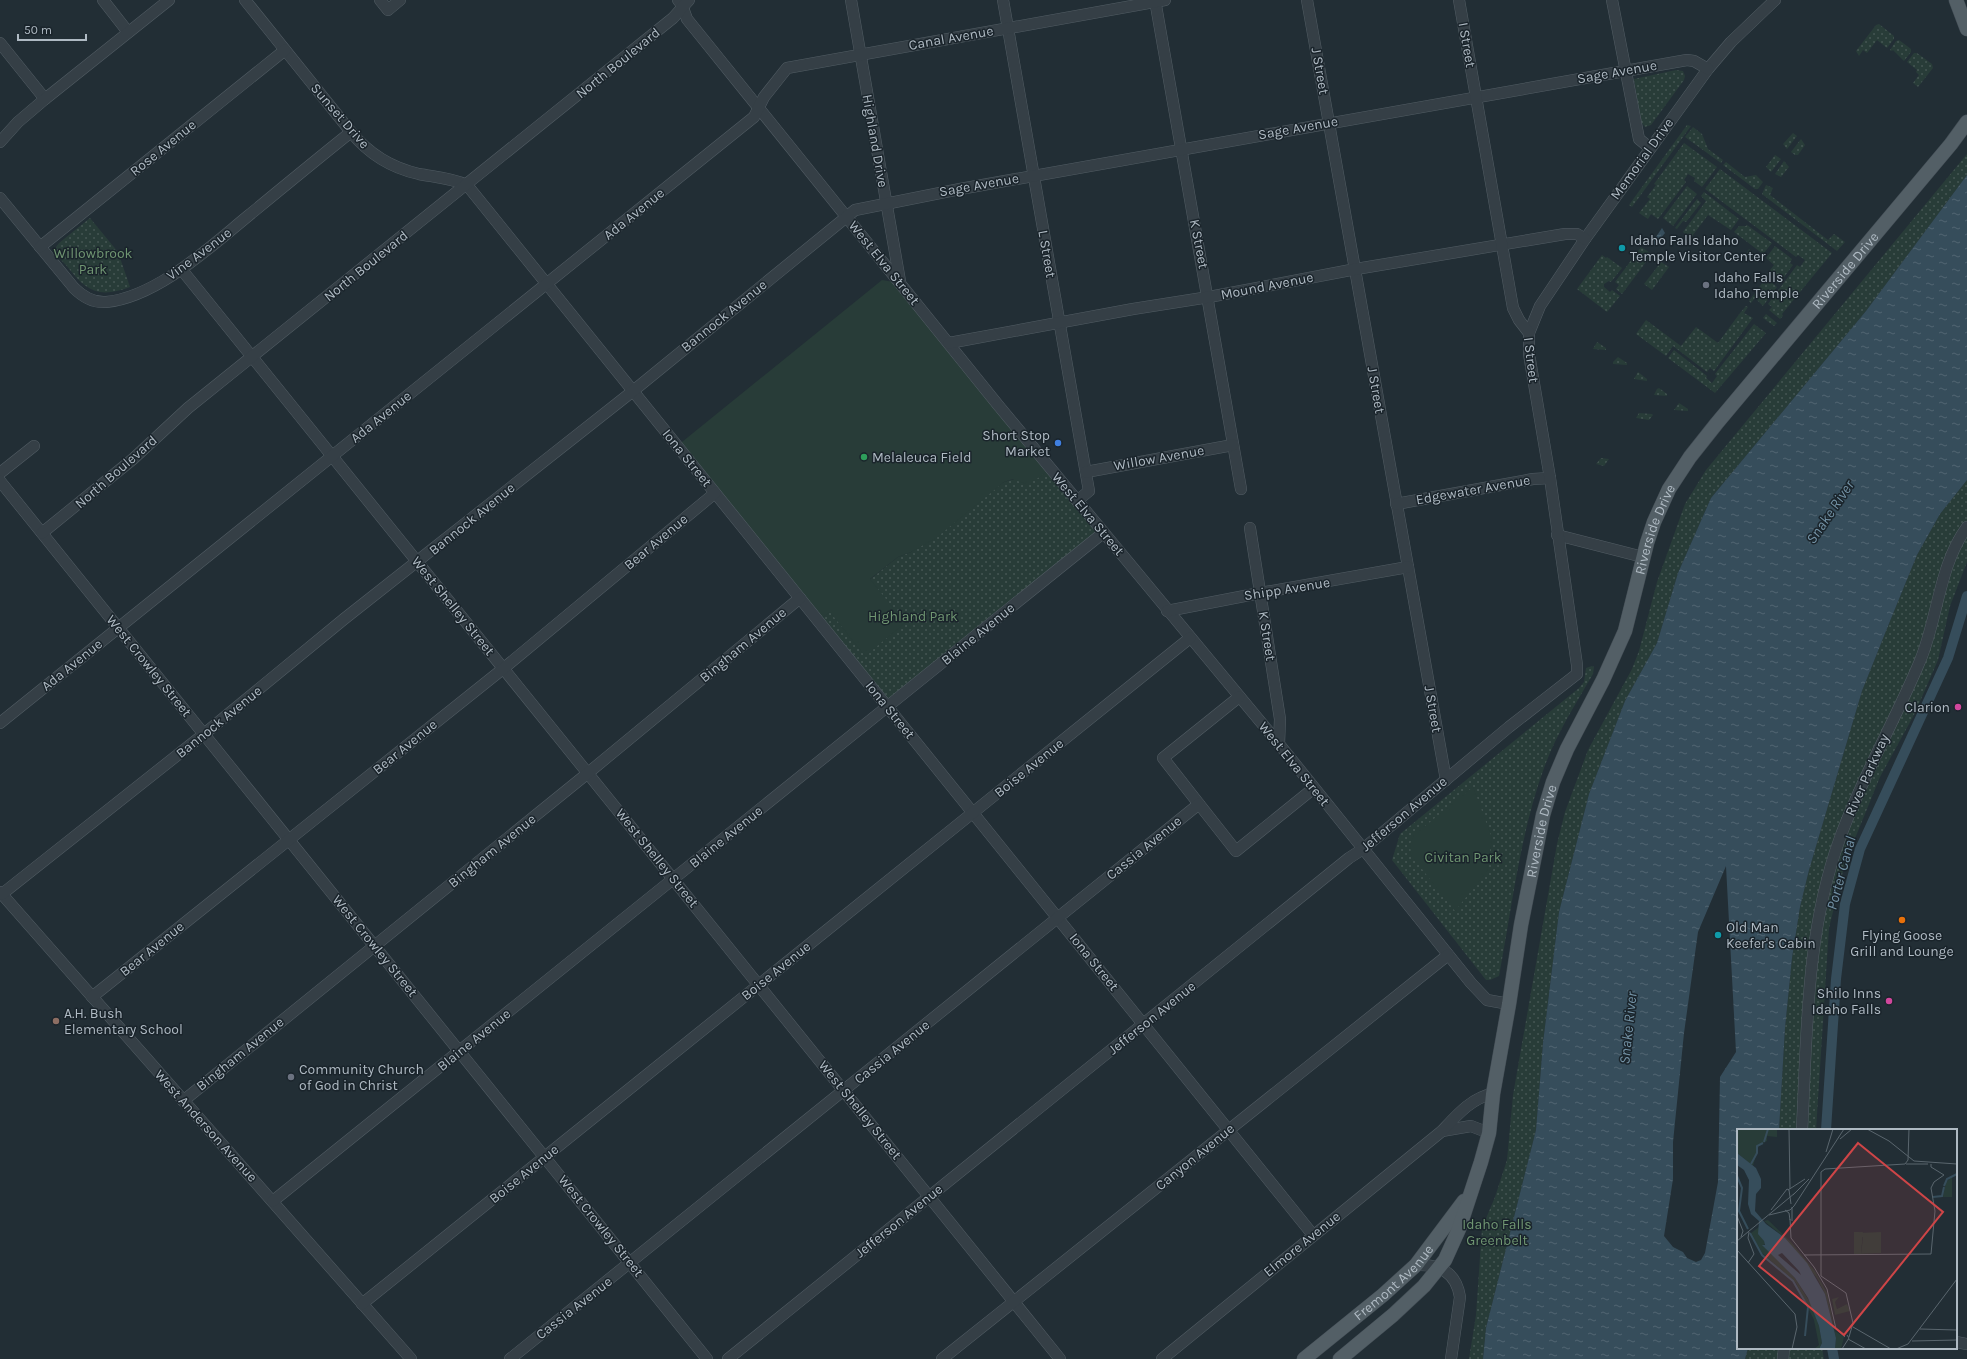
<svg xmlns="http://www.w3.org/2000/svg" width="1967" height="1359" viewBox="0 0 1967 1359" font-family="Karla,sans-serif">
<style>
.grass{fill:url(#grass-dots)}
.garden{fill:#283c38}
.water{fill:url(#water-ripples);fill-rule:evenodd}
.lines{fill:none;stroke-linecap:round;stroke-linejoin:round}
.canal{stroke:#364d5b;stroke-width:10}
.minor-casing{stroke:#525d64;stroke-width:12}
.major-casing{stroke:#414b53;stroke-width:15}
.minor{stroke:#353f46;stroke-width:11}
.major{stroke:#535f66;stroke-width:14}
.culture-dot{fill:#0f9aa8;stroke:#1a242b;stroke-width:1.5}
.worship-dot{fill:#6b7280;stroke:#1a242b;stroke-width:1.5}
.shop-dot{fill:#3f7fe0;stroke:#1a242b;stroke-width:1.5}
.leisure-dot{fill:#2e9e5b;stroke:#1a242b;stroke-width:1.5}
.hotel-dot{fill:#d1479c;stroke:#1a242b;stroke-width:1.5}
.food-dot{fill:#e8710a;stroke:#1a242b;stroke-width:1.5}
.education-dot{fill:#8d6e63;stroke:#1a242b;stroke-width:1.5}
.labels{text-anchor:middle;dominant-baseline:central;stroke-width:3;stroke-linejoin:round;paint-order:stroke}
.street-label{font-size:14px;fill:#afbac3;stroke:#1a242b}
.poi-label{font-size:14px;fill:#afbac3;stroke:#1a242b;text-anchor:start}
.park-label{font-size:14px;fill:#709672;stroke:#1a242b}
.water-label{font-size:15px;font-style:italic;fill:#7291a4;stroke:#1a242b}
.inset-river{fill:none;stroke:#364d5b;stroke-width:2}
.inset-road{fill:none;stroke:#5a666e;stroke-width:1}
.view{fill:#ce4547;fill-opacity:0.15;stroke:#ce4547;stroke-width:2}
.inset-edge{fill:none;stroke:#afbac3;stroke-width:2}
</style>
<defs>
<pattern id="grass-dots" width="8" height="8" patternUnits="userSpaceOnUse"><rect width="8" height="8" fill="#283c38"/><path d="M2 2h.1M6 6h.1" fill="none" stroke="#455653" stroke-width="1.8" stroke-linecap="round"/></pattern>
<pattern id="water-ripples" width="26" height="14" patternUnits="userSpaceOnUse"><rect width="26" height="14" fill="#364d5b"/><path d="M2 4q2-2 4 0t4 0M15 11q2-2 4 0t4 0" fill="none" stroke="#516571"/></pattern>
</defs>
<rect width="100%" height="100%" fill="#222e35"/>
<g class="grass">
<path d="M1879,24L1894,36V39L1887,48L1877,40L1867,53L1863,50L1859,56L1856,51L1876,25Z"/>
<path d="M1899,40L1911,49V52L1904,61L1893,50L1892,51L1890,50L1896,41Z"/>
<path d="M1914,53H1917L1932,64L1933,68L1918,87L1913,83L1919,75L1916,72L1917,70L1907,62Z"/>
<path d="M1676,70L1683,71L1685,76L1684,80L1651,125L1645,127L1641,122L1634,79Z"/>
<path d="M1687,125L1691,126L1632,207L1629,205Z"/>
<path d="M1693,127L1702,134L1708,149L1723,160L1721,163L1685,137Z"/>
<path d="M1793,133L1797,136L1787,149L1783,144Z"/>
<path d="M1801,139L1805,145L1798,155H1795L1791,152Z"/>
<path d="M1684,143L1717,167L1702,187L1694,181L1695,178L1688,174L1684,180L1686,182L1658,219L1651,214L1648,219L1639,213L1650,199L1647,197L1656,185L1654,184Z"/>
<path d="M1967,154V175L1866,311L1711,498L1678,573L1657,643L1625,701L1589,794L1559,912L1543,1043L1536,1130L1486,1328L1483,1359H1469L1476,1315L1482,1228L1495,1197L1507,1160L1513,1095L1557,844L1565,812L1588,750L1632,669L1639,651L1657,582L1685,504L1706,470Z"/>
<path d="M1775,155L1781,159L1771,172L1766,167Z"/>
<path d="M1784,161L1789,167L1781,177L1775,174Z"/>
<path d="M1726,162L1745,177L1756,175L1763,182L1758,189H1755L1723,165Z"/>
<path d="M1720,169L1832,253L1782,314L1783,316L1780,319L1769,310L1772,307L1768,304L1797,265L1800,267L1805,260L1798,255L1796,257L1705,189Z"/>
<path d="M1766,185L1773,188L1770,195L1828,240L1834,234L1845,242L1837,251L1762,194Z"/>
<path d="M1687,186L1697,194L1673,226L1663,218Z"/>
<path d="M1704,192L1739,219L1731,230L1708,215L1690,239L1683,232L1706,201L1701,196Z"/>
<path d="M1697,199L1701,203L1686,222L1683,221L1677,229L1675,228Z"/>
<path d="M90,218L118,252L130,287C98,299 86,291 66,265C61,260 55,255 56,247L59,243Z"/>
<path d="M1747,225L1772,243L1763,254L1734,232L1739,226H1746Z"/>
<path d="M1775,246L1792,259L1790,263L1793,265L1779,284L1767,274L1774,265L1766,258Z"/>
<path d="M1641,247L1652,254L1622,294L1616,289L1619,285L1615,282Z"/>
<path d="M1749,249L1760,259L1757,263L1745,256Z"/>
<path d="M1602,255L1606,258L1607,257L1622,268L1611,282L1609,281L1604,284V287L1610,292L1612,290L1620,296L1607,312L1577,289Z"/>
<path d="M1661,262L1669,267L1652,290L1644,284Z"/>
<path d="M1766,278L1777,287L1763,306L1755,298L1751,303L1749,301Z"/>
<path d="M1746,306L1748,307L1744,313L1753,318L1714,371L1710,368L1707,372L1673,346L1666,356L1636,334L1646,320L1681,346L1696,327L1718,343L1740,313L1744,316L1740,313Z"/>
<path d="M1766,314L1777,323L1774,326L1763,318Z"/>
<path d="M1754,324L1766,333L1715,393L1668,358L1674,350L1707,376L1706,378L1712,383L1717,376L1715,374Z"/>
<path d="M1597,342L1606,348V350L1593,349Z"/>
<path d="M1618,357L1627,363V365L1613,364V362Z"/>
<path d="M1638,372L1647,379V381L1634,379Z"/>
<path d="M1659,388L1667,394V396L1654,395L1657,389Z"/>
<path d="M1679,403L1688,409V411L1674,410Z"/>
<path d="M1639,413L1652,414L1653,415L1649,420L1636,418Z"/>
<path d="M1601,458L1609,459L1604,466L1596,464Z"/>
<path d="M1050,469L1103,533L888,707L818,621L898,557L911,552L1004,482Z"/>
<path d="M1967,480V562L1950,606L1938,660L1915,713L1880,777L1845,863L1829,928L1816,1130H1779L1785,1028L1792,958L1800,907L1809,870L1862,691L1888,626L1917,555L1940,514Z"/>
<path d="M1592,666L1594,667L1593,674C1575,705 1556,735 1544,768C1520,834 1512,907 1499,976L1490,980H1486L1392,860L1400,834L1579,688L1584,682L1586,668Z"/>
<path d="M1748,1348H1822L1824,1359H1745Z"/>
</g>
<g class="garden">
<path d="M882,280L900,283L1050,469L1040,477L1026,484L1013,479L1004,482L936,538L911,552L898,557L870,579L905,623L865,656L830,612L818,621L677,446Z"/>
<path d="M1473,787L1492,838L1487,871L1455,911L1411,855L1410,844L1414,835Z"/>
</g>
<g class="water">
<path d="M1967,175V480L1940,514L1917,555L1888,626L1862,691L1809,870L1800,907L1792,958L1785,1028L1779,1130H1738V1348H1748L1745,1359H1483L1486,1328L1536,1130L1543,1043L1559,912L1589,794L1625,701L1657,643L1678,573L1711,498L1866,311ZM1726,866L1736,1052L1720,1077L1718,1182L1705,1253L1701,1260L1696,1262L1687,1258L1683,1252L1673,1247L1664,1236L1673,1179V1142L1684,1033L1698,932Z"/>
<path d="M1662,228L1665,233L1655,245L1652,243Z"/>
</g>
<g class="lines">
<g class="canal">
<path d="M1826,1130L1836,979L1845,904L1860,849L1948,658L1967,596"/>
<path d="M1832,1348L1834,1359"/>
</g>
<defs>
<g id="minor">
<path d="M103,0L128,32"/>
<path d="M245,0L351,132C368,153 392,168 419,174C435,177 451,178 467,185L1313,1235"/>
<path d="M380,0L388,10L400,0"/>
<path d="M678,0L682,5L687,19L998,405L1279,744L1471,983L1487,1000L1509,1004"/>
<path d="M851,0L900,281"/>
<path d="M1003,0L1089,491L1077,501"/>
<path d="M1155,0L1241,489"/>
<path d="M1307,0L1446,780"/>
<path d="M1612,0L1639,139L1650,148"/>
<path d="M0,43L45,99"/>
<path d="M0,142L18,122L45,99L169,0"/>
<path d="M0,198L74,288C83,297 93,303 106,302C157,297 210,247 248,216C282,188 316,160 351,132"/>
<path d="M40,247L285,50"/>
<path d="M182,270L1060,1359"/>
<path d="M1529,333L1540,306L1585,239L1708,69L1731,42L1775,0"/>
<path d="M949,343L1133,309L1209,297L1356,269L1565,234H1577L1585,239"/>
<path d="M1086,472L1233,445"/>
<path d="M0,473L34,446"/>
<path d="M0,481L707,1359"/>
<path d="M1396,504L1533,479L1550,478"/>
<path d="M1250,528L1280,719L1279,744"/>
<path d="M42,533L133,459L188,408L673,18L689,0"/>
<path d="M1557,535L1643,557"/>
<path d="M1167,611L1260,593L1408,567"/>
<path d="M0,723L754,117L764,97L787,68L1165,0"/>
<path d="M1199,804L1163,758L1239,697"/>
<path d="M0,892L411,1359"/>
<path d="M2,894L204,734L344,619L633,391L855,210L960,189L1687,60L1694,61L1708,69"/>
<path d="M92,997L504,668L715,493"/>
<path d="M183,1101L588,773L800,598"/>
<path d="M1802,1130C1807,1032 1806,931 1840,838C1862,777 1895,721 1920,661C1938,618 1939,565 1967,527"/>
<path d="M1442,1131L1471,1126L1489,1133"/>
<path d="M273,1201L1103,533"/>
<path d="M1416,1265C1439,1264 1456,1272 1460,1297L1451,1359"/>
<path d="M362,1304L1190,638"/>
<path d="M1956,1342L1967,1344"/>
<path d="M510,1359L1199,804L1236,851L1314,788"/>
<path d="M728,1359L1349,858L1363,849L1509,727L1577,674V665L1550,478L1529,354V333L1519,320L1513,308L1459,0"/>
<path d="M942,1359L1448,955"/>
<path d="M1162,1359L1442,1131C1456,1116 1472,1097 1493,1094"/>
<path d="M1783,1359L1784,1348"/>
</g>
<g id="major">
<path d="M1956,0L1967,29"/>
<path id="s1" d="M1304,1359L1383,1295L1416,1265L1464,1201"/>
<path id="s2" d="M1340,1359L1393,1315L1424,1286L1445,1260L1459,1229L1481,1162L1489,1133L1493,1094L1509,1004L1521,925L1543,815L1553,782L1567,749L1603,680L1625,631L1647,543L1654,522L1669,489L1690,457L1717,423L1951,144L1967,122"/>
</g>
</defs>
<use href="#minor" class="minor-casing"/>
<use href="#major" class="major-casing"/>
<use href="#minor" class="minor"/>
<use href="#major" class="major"/>
</g>
<g class="culture-dot">
<circle cx="1622" cy="248" r="4"/>
<circle cx="1718" cy="935" r="4"/>
</g>
<g class="worship-dot">
<circle cx="1706" cy="285" r="4"/>
<circle cx="291" cy="1077" r="4"/>
</g>
<circle class="shop-dot" cx="1058" cy="443" r="4"/>
<circle class="leisure-dot" cx="864" cy="457" r="4"/>
<g class="hotel-dot">
<circle cx="1958" cy="707" r="4"/>
<circle cx="1889" cy="1001" r="4"/>
</g>
<circle class="food-dot" cx="1902" cy="920" r="4"/>
<circle class="education-dot" cx="56" cy="1021" r="4"/>
<g class="labels">
<g class="street-label">
<text transform="translate(951 38) rotate(-10)">Canal Avenue</text>
<text transform="translate(1467 45) rotate(80)">I Street</text>
<text transform="translate(618 63) rotate(-39)">North Boulevard</text>
<text transform="translate(1320 71) rotate(80)">J Street</text>
<text transform="translate(1617 72) rotate(-10)">Sage Avenue</text>
<text transform="translate(340 116) rotate(49)">Sunset Drive</text>
<text transform="translate(1298 128) rotate(-10)">Sage Avenue</text>
<text transform="translate(875 141) rotate(80)">Highland Drive</text>
<text transform="translate(163 148) rotate(-39)">Rose Avenue</text>
<text transform="translate(1642 159) rotate(-54)">Memorial Drive</text>
<text transform="translate(979 185) rotate(-10)">Sage Avenue</text>
<text transform="translate(634 214) rotate(-39)">Ada Avenue</text>
<text transform="translate(1199 244) rotate(79)">K Street</text>
<text transform="translate(199 254) rotate(-37)">Vine Avenue</text>
<text transform="translate(1047 254) rotate(80)">L Street</text>
<text transform="translate(884 263) rotate(51)">West Elva Street</text>
<text transform="translate(366 266) rotate(-39)">North Boulevard</text>
<text stroke="none"><textPath href="#s2" startOffset="1234">Riverside Drive</textPath></text>
<text transform="translate(1267 286) rotate(-11)">Mound Avenue</text>
<text transform="translate(724 316) rotate(-39)">Bannock Avenue</text>
<text transform="translate(1531 360) rotate(83)">I Street</text>
<text transform="translate(1376 390) rotate(80)">J Street</text>
<text transform="translate(381 417) rotate(-39)">Ada Avenue</text>
<text transform="translate(687 458) rotate(51)">Iona Street</text>
<text transform="translate(1159 458) rotate(-10)">Willow Avenue</text>
<text transform="translate(116 472) rotate(-41)">North Boulevard</text>
<text transform="translate(1473 490) rotate(-10)">Edgewater Avenue</text>
<text transform="translate(1088 514) rotate(50)">West Elva Street</text>
<text transform="translate(472 519) rotate(-39)">Bannock Avenue</text>
<text stroke="none"><textPath href="#s2" startOffset="910">Riverside Drive</textPath></text>
<text transform="translate(656 542) rotate(-40)">Bear Avenue</text>
<text transform="translate(1287 589) rotate(-9)">Shipp Avenue</text>
<text transform="translate(453 606) rotate(51)">West Shelley Street</text>
<text transform="translate(978 634) rotate(-39)">Blaine Avenue</text>
<text transform="translate(1267 636) rotate(81)">K Street</text>
<text transform="translate(743 645) rotate(-40)">Bingham Avenue</text>
<text transform="translate(72 665) rotate(-39)">Ada Avenue</text>
<text transform="translate(149 666) rotate(51)">West Crowley Street</text>
<text transform="translate(1433 709) rotate(80)">J Street</text>
<text transform="translate(890 710) rotate(51)">Iona Street</text>
<text transform="translate(219 722) rotate(-39)">Bannock Avenue</text>
<text transform="translate(405 747) rotate(-39)">Bear Avenue</text>
<text transform="translate(1294 764) rotate(51)">West Elva Street</text>
<text transform="translate(1029 768) rotate(-39)">Boise Avenue</text>
<text transform="translate(1867 775) rotate(-66)">River Parkway</text>
<text transform="translate(1404 814) rotate(-40)">Jefferson Avenue</text>
<text stroke="none"><textPath href="#s2" startOffset="586">Riverside Drive</textPath></text>
<text transform="translate(726 837) rotate(-39)">Blaine Avenue</text>
<text transform="translate(1144 848) rotate(-39)">Cassia Avenue</text>
<text transform="translate(492 851) rotate(-39)">Bingham Avenue</text>
<text transform="translate(657 858) rotate(51)">West Shelley Street</text>
<text transform="translate(375 946) rotate(51)">West Crowley Street</text>
<text transform="translate(152 949) rotate(-39)">Bear Avenue</text>
<text transform="translate(1094 962) rotate(51)">Iona Street</text>
<text transform="translate(776 971) rotate(-39)">Boise Avenue</text>
<text transform="translate(1152 1018) rotate(-39)">Jefferson Avenue</text>
<text transform="translate(474 1040) rotate(-39)">Blaine Avenue</text>
<text transform="translate(892 1052) rotate(-39)">Cassia Avenue</text>
<text transform="translate(240 1054) rotate(-39)">Bingham Avenue</text>
<text transform="translate(860 1110) rotate(51)">West Shelley Street</text>
<text transform="translate(206 1126) rotate(48)">West Anderson Avenue</text>
<text transform="translate(1195 1157) rotate(-39)">Canyon Avenue</text>
<text transform="translate(524 1174) rotate(-39)">Boise Avenue</text>
<text transform="translate(899 1221) rotate(-39)">Jefferson Avenue</text>
<text transform="translate(601 1226) rotate(51)">West Crowley Street</text>
<text transform="translate(1302 1244) rotate(-39)">Elmore Avenue</text>
<text stroke="none"><textPath href="#s1" startOffset="118">Fremont Avenue</textPath></text>
<text transform="translate(574 1308) rotate(-38)">Cassia Avenue</text>
</g>
<g class="poi-label">
<text x="1630" y="240">Idaho Falls Idaho<tspan x="1630" dy="16">Temple Visitor Center</tspan></text>
<text x="1714" y="277">Idaho Falls<tspan x="1714" dy="16">Idaho Temple</tspan></text>
<text x="1050" y="435" text-anchor="end">Short Stop<tspan x="1050" dy="16">Market</tspan></text>
<text x="872" y="457">Melaleuca Field</text>
<text x="1950" y="707" text-anchor="end">Clarion</text>
<text x="1726" y="927">Old Man<tspan x="1726" dy="16">Keefer's Cabin</tspan></text>
<text x="1902" y="935" text-anchor="middle">Flying Goose<tspan x="1902" dy="16">Grill and Lounge</tspan></text>
<text x="1881" y="993" text-anchor="end">Shilo Inns<tspan x="1881" dy="16">Idaho Falls</tspan></text>
<text x="64" y="1013">A.H. Bush<tspan x="64" dy="16">Elementary School</tspan></text>
<text x="299" y="1069">Community Church<tspan x="299" dy="16">of God in Christ</tspan></text>
</g>
<g class="park-label">
<text x="93" y="253">Willowbrook<tspan x="93" dy="16">Park</tspan></text>
<text x="913" y="616">Highland Park</text>
<text x="1463" y="857">Civitan Park</text>
<text x="1497" y="1224">Idaho Falls<tspan x="1497" dy="16">Greenbelt</tspan></text>
</g>
<g class="water-label">
<text transform="translate(1830 512) rotate(-56)">Snake River</text>
<text transform="translate(1841 873) rotate(-75)">Porter Canal</text>
<text transform="translate(1628 1028) rotate(-84)">Snake River</text>
</g>
</g>
<g transform="translate(1737 1129)">
<rect width="220" height="220" fill="#222e35"/>
<path d="M0,0H40V8L30,7V12L22,16L16,37L0,24ZM215,48V68H206L209,53ZM31,91L54,113L78,142L90,164L98,202L107,208L104,220H98L99,209L88,165L80,149L48,109L27,92ZM22,98L28,115L26,116L58,149L74,175L82,197L85,214L82,220H77L82,216L77,191L59,154L25,124L14,104ZM117,103H126L124,125H117ZM102,168L98,173L100,180L110,175L113,182L98,186L95,170Z" fill="#283c38"/>
<path d="M144,103V124L124,125L126,108H121V104Z" fill="#283c38"/>
<path d="M0,24L19,39L24,50V59L19,65L18,82L29,95L48,109L70,134L88,165L99,209L98,220H82L85,214L82,197L71,169L58,149L25,116H28L27,112L21,105L22,92L14,85L11,75L12,51L7,41L0,36ZM45,124L62,142L64,146L41,126Z" fill="#364d5b" fill-rule="evenodd"/>
<path class="inset-river" d="M27,13L31,0M14,35L20,24V17L26,14M0,47L5,59L2,82L11,100M207,57L210,50L220,45M196,68L205,67L207,58M13,104L25,126L56,152L71,178L68,207"/>
<path class="inset-road" d="M52,0L53,60M130,0L152,12L177,32L220,35M103,10L115,0M89,23L96,0M169,35H191M51,61L68,50M56,66L72,50M55,78V92M34,81L50,60L52,61L54,75M48,81L52,84L53,91M32,86L53,81L57,77L107,0M0,87L6,102L4,108M53,90L54,109L77,138L90,160L99,200L108,208M0,112L58,64M0,121L58,185L60,198L55,220M67,126L194,125L198,82L194,59L197,53L207,46L194,38V35M11,134L17,125L11,109L12,103M116,198L154,220M183,200L220,201M112,208L116,194L109,164L84,147V43L88,40L168,35L171,31L172,0M111,210L129,220M175,212L220,211M105,220L112,209L110,206M159,220L171,215L220,150"/>
<path class="view" d="M121,14L206,83L107,206L22,137Z"/>
<rect width="220" height="220" class="inset-edge"/>
</g>
<path d="M18 34v6h68v-6" fill="none" stroke="#afbac3" stroke-width="2"/>
<text x="24" y="34" font-size="12" fill="#afbac3" stroke="#1a242b" stroke-width="3" paint-order="stroke">50 m</text>
</svg>
